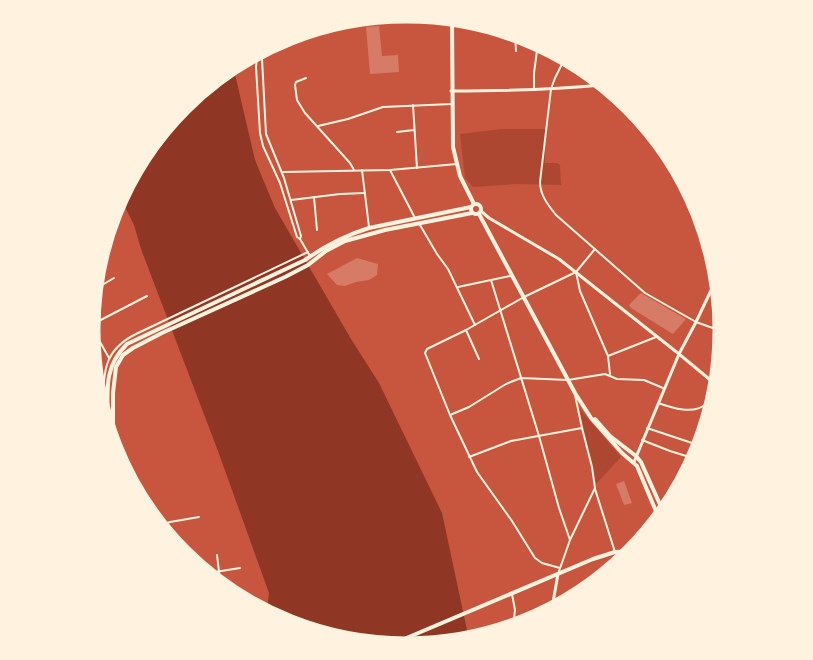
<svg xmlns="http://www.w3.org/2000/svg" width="813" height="660" viewBox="0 0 813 660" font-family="'Work Sans',sans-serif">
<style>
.green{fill:#ae4732}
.water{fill:#8f3625}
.building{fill:#d67c66}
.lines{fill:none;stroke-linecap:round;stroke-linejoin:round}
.minor{stroke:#fff3e0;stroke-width:2}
.tertiary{stroke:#fff3e0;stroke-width:3}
.secondary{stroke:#fff3e0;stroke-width:3}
.primary{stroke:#fff3e0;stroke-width:4}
.trunk{stroke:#fff3e0;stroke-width:4}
.rim{fill:none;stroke:#fff3e0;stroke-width:3}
</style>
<rect width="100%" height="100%" fill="#c8553d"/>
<g class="green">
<path d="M502,129H545V163H557L560,165L561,185L516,184L473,187L465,178L460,134Z"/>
<path d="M579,408L621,457L596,484Z"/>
</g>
<path class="water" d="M234,70L255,160L275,208L351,339L379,383L442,513L467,630L466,636L406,648L284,624L267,612L269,593L218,451L141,249L134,225L120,197L182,105Z"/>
<g class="building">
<path d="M379,26L382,56L398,55L399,72L370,74L366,27Z"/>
<path d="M357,258L378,264L377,275L369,280L356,282L345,286L337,285L327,274Z"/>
<path d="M641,293L686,319L673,334L631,308L629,305Z"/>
<path d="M624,481L632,503L624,505L616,484Z"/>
</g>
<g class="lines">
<g class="minor">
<path d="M371,19L439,18"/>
<path d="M515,34L516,51"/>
<path d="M263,51L262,59L266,134L284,178L301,236L300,239"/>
<path d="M257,55L256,67L260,133L263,146L280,183L297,237L300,239L310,256"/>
<path d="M564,60L555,78L551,89L540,182C540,195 548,205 556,215L645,293L696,322L724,332"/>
<path d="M306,78L296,82L295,85L297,100L305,113L350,163L354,170"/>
<path d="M534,89V73L538,43"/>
<path d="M413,105L417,168"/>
<path d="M318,126L348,119L383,107L452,104"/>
<path d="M397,132L414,130"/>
<path d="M362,170L369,227"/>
<path d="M390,170L415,218"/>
<path d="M283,172L390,170L457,164"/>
<path d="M314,197L317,230"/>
<path d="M118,200V202"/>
<path d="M291,200L340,194L365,193"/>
<path d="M110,221L115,217"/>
<path d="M420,225L437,254L448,269L475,325"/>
<path d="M576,272L580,291L608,356L610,374"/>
<path d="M491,280L539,436L559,508L570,540"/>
<path d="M458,287L510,276"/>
<path d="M97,288L114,278"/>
<path d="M90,324L109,358"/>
<path d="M91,325L147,296"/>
<path d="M466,330L479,359"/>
<path d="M608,356L656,337"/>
<path d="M103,403C104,370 104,350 136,334L308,252"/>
<path d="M658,403C672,408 694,415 706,404L710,380"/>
<path d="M450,415L469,407L506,384L521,378L568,380L605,374L617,379L644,380L663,388"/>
<path d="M647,428L701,446"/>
<path d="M642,440L670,451L696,459"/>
<path d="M469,457L511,441L582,428"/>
<path d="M595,489L615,552"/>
<path d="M162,525L170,522L199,517"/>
<path d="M217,555L220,580"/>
<path d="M560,568L542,563L535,558L512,521L477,472L450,415L425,353L427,349L466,330L524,297L576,272L595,249"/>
<path d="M209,573L240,568"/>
<path d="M558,574L570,540L595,488L592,467L582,428L575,395"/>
<path d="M512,594L515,610L513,627"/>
</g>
<g class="tertiary">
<path d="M451,91C502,91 552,90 602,85"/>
<path d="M481,211L489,218L559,259L679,354L714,383"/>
<path d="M634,462L679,354L696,322L715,282"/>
</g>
<path class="secondary" d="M552,608L558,574"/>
<g class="primary">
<path d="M452,21L453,147L460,176L474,204"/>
<circle cx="476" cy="209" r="5"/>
<path d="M479,214L575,393L591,418L622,453L637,466L658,516"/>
<path d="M595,419L610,436L636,456L641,462L662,509"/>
<path d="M108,426C108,394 102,368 127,344L305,260C325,246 346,235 369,228L471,207"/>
<path d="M113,452V393L116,367L123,355L133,348L162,333L285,277L308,265L326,251L345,241L385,230L472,213"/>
</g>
<path class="trunk" d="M390,645L593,559L615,552L634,551"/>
</g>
<path d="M0 0H813V660H0ZM406 22H407A307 307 0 0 1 714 329V331A307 307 0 0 1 407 638H406A307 307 0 0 1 99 331V329A307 307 0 0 1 406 22Z" fill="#fff3e0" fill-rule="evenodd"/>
<path class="rim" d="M406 22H407A307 307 0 0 1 714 329V331A307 307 0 0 1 407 638H406A307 307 0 0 1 99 331V329A307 307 0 0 1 406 22Z"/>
</svg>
